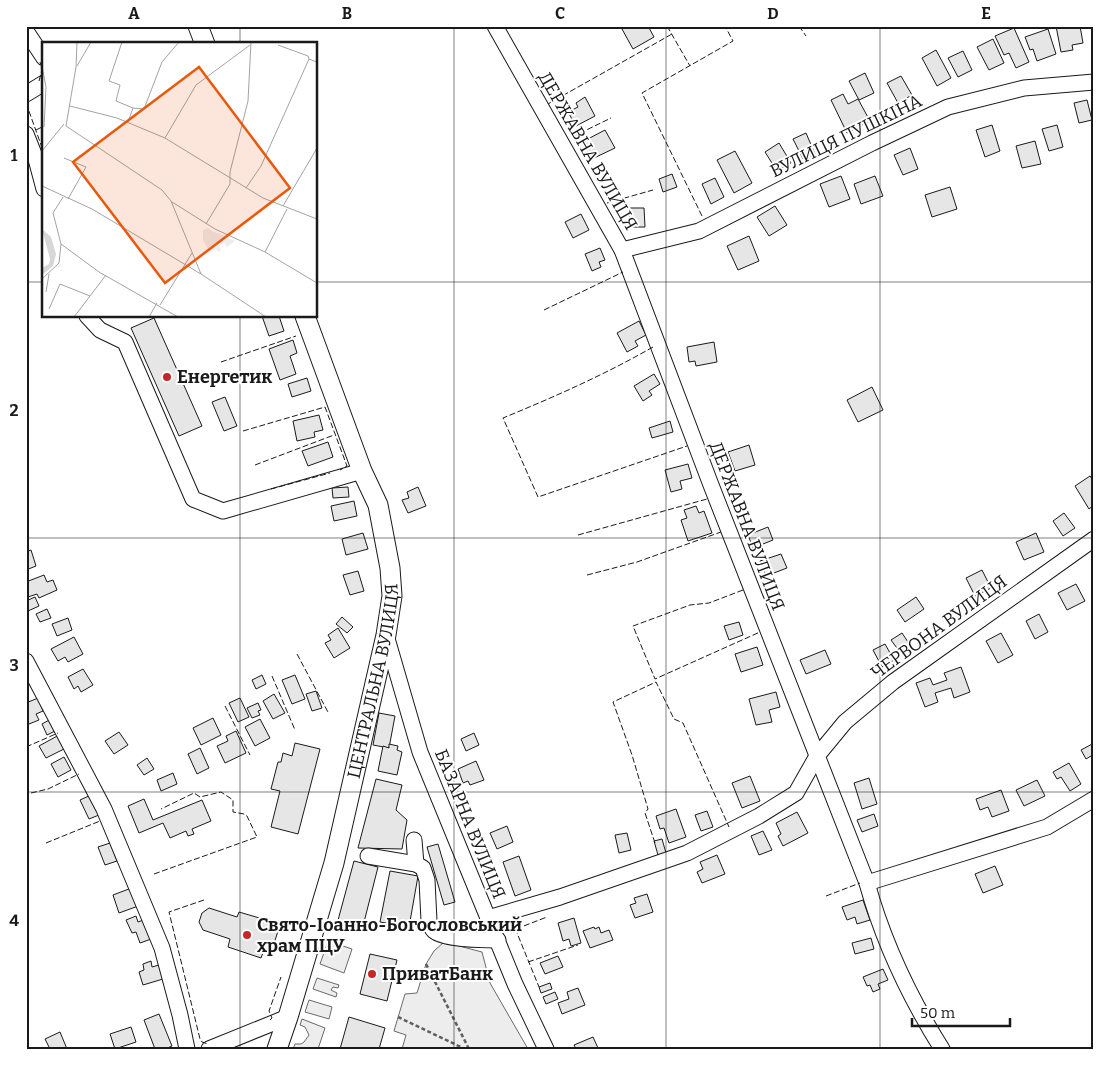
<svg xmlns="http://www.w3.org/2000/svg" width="1120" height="1075" viewBox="0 0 1120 1075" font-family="Bitter,serif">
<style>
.built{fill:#ededed;stroke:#6a6a6a}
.building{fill:#e6e6e6;stroke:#1a1a1a}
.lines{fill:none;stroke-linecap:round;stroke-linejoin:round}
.minor-casing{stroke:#1a1a1a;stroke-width:17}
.major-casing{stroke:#1a1a1a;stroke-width:21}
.path{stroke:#5f5f5f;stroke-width:2.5;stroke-dasharray:4 2.5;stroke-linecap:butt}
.minor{stroke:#fff;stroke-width:15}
.major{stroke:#fff;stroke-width:19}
.fence{stroke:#1a1a1a;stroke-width:1;stroke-dasharray:6 2.5;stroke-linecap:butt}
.grid{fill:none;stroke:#1a1a1a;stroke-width:1;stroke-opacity:0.55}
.poi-dot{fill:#c62828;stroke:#fff;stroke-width:2}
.labels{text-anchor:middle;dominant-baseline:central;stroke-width:4;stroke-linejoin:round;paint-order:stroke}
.street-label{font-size:18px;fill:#1a1a1a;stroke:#fff}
.poi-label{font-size:18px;font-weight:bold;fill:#1a1a1a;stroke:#fff;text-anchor:start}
.inset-road{fill:none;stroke:#a3a3a3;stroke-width:1}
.view{fill:#e8590c;fill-opacity:0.15;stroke:#e8590c;stroke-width:2.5}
.inset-edge{fill:none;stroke:#1a1a1a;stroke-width:2.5}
.neatline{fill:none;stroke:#1a1a1a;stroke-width:2}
.grid-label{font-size:16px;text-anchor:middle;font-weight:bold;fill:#1a1a1a}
</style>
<rect width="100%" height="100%" fill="#fff"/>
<g class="built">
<path d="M328,941L352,949L344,973L320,964Z"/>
<path d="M444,942L482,952L490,983L528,1049H402L406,1035L394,1031L405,994L417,993L426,964L434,951Z"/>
<path d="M317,978L339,985L338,988L333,987L331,990L337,993L336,997L313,989Z"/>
<path d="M309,1000L332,1007L329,1019L305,1012Z"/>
<path d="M302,1019L325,1028L318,1049H293L295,1044H301L304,1042L309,1035L305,1027L300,1025Z"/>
</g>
<g class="building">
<path d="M627,26H648L654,37L633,49L622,29Z"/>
<path d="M1056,26H1080L1083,43L1072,45L1073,50L1061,52Z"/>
<path d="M1014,28L1029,62L1016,68L1009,53L1004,55L995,36Z"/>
<path d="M1048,29L1056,54L1037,61L1033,49L1030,50L1025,37Z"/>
<path d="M993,39L1004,63L989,70L977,47Z"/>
<path d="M936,50L951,78L937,86L922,58Z"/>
<path d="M963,51L972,70L958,77L948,58Z"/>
<path d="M865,73L874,93L859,100L849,81Z"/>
<path d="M901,76L912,95L898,103L887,83Z"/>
<path d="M843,94L848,104L858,99L870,121L847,133L831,100Z"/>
<path d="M585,97L595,116L576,126L568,112L578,107L576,103Z"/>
<path d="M1087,100L1092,120L1079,123L1074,103Z"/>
<path d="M992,125L1000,151L985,157L976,130Z"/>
<path d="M1057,125L1063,147L1049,151L1042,129Z"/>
<path d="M605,130L615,148L594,158L592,154L587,157L582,148L587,145L584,141Z"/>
<path d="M806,133L815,154L803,159L793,139Z"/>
<path d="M1035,141L1041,164L1022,168L1016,146Z"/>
<path d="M779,143L791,163L777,171L765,152Z"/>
<path d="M910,148L918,169L903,175L894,155Z"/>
<path d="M735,151L752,183L734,193L717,160Z"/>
<path d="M672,174L677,187L663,192L659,179Z"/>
<path d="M841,176L850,199L829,207L820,184Z"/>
<path d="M875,176L883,196L861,204L854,184Z"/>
<path d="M715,178L724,197L711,204L702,184Z"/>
<path d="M950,187L957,209L932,217L925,195Z"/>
<path d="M775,206L787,225L769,236L757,217Z"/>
<path d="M629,208H644L645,227H630Z"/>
<path d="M581,214L589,230L573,238L565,222Z"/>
<path d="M749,236L759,261L738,270L727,246Z"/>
<path d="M600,248L605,260L599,262L601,267L592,271L585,254Z"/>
<path d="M262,316H279L284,331L269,336Z"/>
<path d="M154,318L202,426L179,436L131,328Z"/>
<path d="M639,321L646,335L635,341L638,346L627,352L617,333Z"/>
<path d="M293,340L297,353L290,356L296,374L280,380L269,349Z"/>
<path d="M714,342L717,362L696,366L695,361L689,362L687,347Z"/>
<path d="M654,374L660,384L649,391L652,395L643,401L634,386Z"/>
<path d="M307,378L311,391L292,397L288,384Z"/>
<path d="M872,387L883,410L858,422L847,400Z"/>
<path d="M225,397L237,426L224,431L212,402Z"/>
<path d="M319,415L323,430L314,432L315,437L297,441L293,421Z"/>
<path d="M670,421L673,432L652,438L649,428Z"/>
<path d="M328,442L333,457L308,466L302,451Z"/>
<path d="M749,445L755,465L735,471L728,452Z"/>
<path d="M688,464L692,478L680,481L682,489L671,492L665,470Z"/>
<path d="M1090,476L1094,482V505L1089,509L1075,486Z"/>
<path d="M348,487L349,497L333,498L332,488Z"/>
<path d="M418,487L426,506L408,513L402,500L409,498L407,492Z"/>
<path d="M354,501L357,516L334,521L331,506Z"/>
<path d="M696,506L699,513L704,511L712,533L688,541L681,520L687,518L684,510Z"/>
<path d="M1064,513L1075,528L1063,536L1053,521Z"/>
<path d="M768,527L773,540L753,548L748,535Z"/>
<path d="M363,533L368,549L346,555L342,539Z"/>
<path d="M1036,533L1044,552L1024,560L1016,542Z"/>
<path d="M31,550L36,566L26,570V552Z"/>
<path d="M781,554L787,568L766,576L760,561Z"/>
<path d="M982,570L991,588L975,596L966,578Z"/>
<path d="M358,571L364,591L350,595L343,575Z"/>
<path d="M44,575L47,582L53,580L57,590L39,598L37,594L28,597L26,592V582Z"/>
<path d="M1076,584L1085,601L1067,610L1058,593Z"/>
<path d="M35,597L39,606L28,611L26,601Z"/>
<path d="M916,597L924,609L905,622L897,610Z"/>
<path d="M47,609L51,618L40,622L36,614Z"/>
<path d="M1039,614L1048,632L1035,639L1026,621Z"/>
<path d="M342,617L353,627L347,633L336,624Z"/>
<path d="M68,618L72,630L57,636L52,624Z"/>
<path d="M739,622L743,635L729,640L724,626Z"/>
<path d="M338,628L350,648L334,658L325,643L331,640L328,635Z"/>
<path d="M902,633L912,648L902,655L891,640Z"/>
<path d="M1001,633L1013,655L998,663L986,641Z"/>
<path d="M74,637L83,654L68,662L65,657L58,661L51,649Z"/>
<path d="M885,644L894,660L882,667L873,650Z"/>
<path d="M757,647L763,665L741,672L735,654Z"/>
<path d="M825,650L831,664L806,674L800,660Z"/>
<path d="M961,667L970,692L954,698L951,688L935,693L938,702L925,707L916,683L930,678L933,685L947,680L944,673Z"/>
<path d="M83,669L93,685L81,692L78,686L74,689L68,677Z"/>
<path d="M262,675L266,684L256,689L252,680Z"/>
<path d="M295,675L305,699L292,704L282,680Z"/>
<path d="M316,691L322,708L312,711L306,694Z"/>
<path d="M776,692L780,707L769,710L772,722L756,725L749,699Z"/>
<path d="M274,694L285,713L273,719L263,701Z"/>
<path d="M38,698L43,711L36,714L39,720L29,724L26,719V703Z"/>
<path d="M240,698L249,717L238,722L229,703Z"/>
<path d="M258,703L261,710L258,711L260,715L252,718L247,708Z"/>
<path d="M379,713L395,716L389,748L373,745Z"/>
<path d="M213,718L221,735L201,745L193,728Z"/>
<path d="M51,719L57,730L47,735L42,724Z"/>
<path d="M260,719L270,738L255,746L245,727Z"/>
<path d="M236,731L246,753L225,763L217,746L228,741L226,736Z"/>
<path d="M119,732L128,745L114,754L105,741Z"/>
<path d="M474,733L479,745L466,751L461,739Z"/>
<path d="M59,735L66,748L46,758L39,746Z"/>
<path d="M295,743L320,749L298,834L271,827L280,791L271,789L278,762H281L283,753L292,756Z"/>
<path d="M1094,743V761L1091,756L1086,759L1081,750Z"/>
<path d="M389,744L398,746L397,750L402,752L397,775L378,771L383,746L389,748Z"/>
<path d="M200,748L209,768L197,774L188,754Z"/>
<path d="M64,757L71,770L58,777L51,764Z"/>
<path d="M147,758L154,769L144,775L137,765Z"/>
<path d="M476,761L484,780L470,785L468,781L463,783L458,769Z"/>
<path d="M1069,763L1081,784L1070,791L1061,777L1057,779L1053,772Z"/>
<path d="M173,773L177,784L161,791L157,780Z"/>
<path d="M750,776L760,801L742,808L732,783Z"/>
<path d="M869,778L877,804L862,809L854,783Z"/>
<path d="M376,779L402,785L396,810L407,820L402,849L358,848Z"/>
<path d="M1037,780L1045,796L1024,806L1016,790Z"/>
<path d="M1001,790L1009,811L992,817L988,807L980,810L976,799Z"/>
<path d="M91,795L99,815L89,819L80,800Z"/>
<path d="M144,799L153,820L202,800L211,821L192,829L194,834L188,836L186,831L170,838L163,823L139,833L128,806Z"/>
<path d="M676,809L686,837L669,843L664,828L660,829L656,816Z"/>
<path d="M707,811L713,827L701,831L695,815Z"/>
<path d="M797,812L808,833L783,846L778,836L781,834L776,823Z"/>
<path d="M874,814L878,826L862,832L857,820Z"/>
<path d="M507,826L513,842L497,849L490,833Z"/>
<path d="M763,831L772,850L759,855L751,836Z"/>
<path d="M627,833L631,850L619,853L615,835Z"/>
<path d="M662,839L666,853L658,855L654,841Z"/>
<path d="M110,843L117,861L105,865L98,847Z"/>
<path d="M438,844L455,902L444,905L427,847Z"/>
<path d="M717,855L725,874L702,883L697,872L703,869L700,862Z"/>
<path d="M519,856L531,890L515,896L503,862Z"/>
<path d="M354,861L378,867L362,930L337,924Z"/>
<path d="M995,866L1003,885L983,893L975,874Z"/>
<path d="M390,871L418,876L409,927L380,922Z"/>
<path d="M134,887L141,905L119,913L113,895Z"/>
<path d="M647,894L653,912L635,918L630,905L636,903L634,898Z"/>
<path d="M863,900L870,920L857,924L855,917L847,920L842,907Z"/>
<path d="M209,908L237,917L239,912L273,922L271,928L278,931L271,953L264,950L261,958L228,947L230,939L203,930L199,922L202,913Z"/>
<path d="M136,916L138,922L146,919L154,938L140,943L136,932L132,933L126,920Z"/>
<path d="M574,918L581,943L571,946L569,939L563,941L558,923Z"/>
<path d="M594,927L595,929L599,927L601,933L609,930L613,940L590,948L583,931Z"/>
<path d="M871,938L874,949L855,954L852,943Z"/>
<path d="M370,954L397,960L387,1001L360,994Z"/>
<path d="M558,956L563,967L545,974L540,963Z"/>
<path d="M151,961L152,967L159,965L163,979L143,985L139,972L144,970L143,964Z"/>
<path d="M883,969L888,980L878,984L880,989L873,992L870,985L867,986L863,977Z"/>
<path d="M550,983L552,989L541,993L539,987Z"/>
<path d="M578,988L585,1005L562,1014L558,1003L569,999L567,992Z"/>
<path d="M555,992L558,999L546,1004L543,997Z"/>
<path d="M159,1014L172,1046L165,1049H155L144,1020Z"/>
<path d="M349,1017L385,1028L379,1049H340Z"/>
<path d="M131,1027L136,1042L115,1049L110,1034Z"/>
<path d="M60,1032L67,1049H50L45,1039Z"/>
<path d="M593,1037L598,1048L576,1049L574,1045Z"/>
</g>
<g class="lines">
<defs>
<g id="minor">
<path d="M495,26L622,250L711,485L867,883C883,941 910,998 942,1049"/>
<path d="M26,31L44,58"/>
<path d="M26,94L44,83"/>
<path d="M26,134L36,159L44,189"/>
<path d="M622,250L699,231L872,143L948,107L1024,88L1094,82"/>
<path d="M87,316L100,330L125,342L193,499L223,511L362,471"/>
<path d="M386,635L420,752L515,984L546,1049"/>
<path d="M26,661L104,809L162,948L180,1015L187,1049"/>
<path d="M414,840L416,864"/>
<path d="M368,856L416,864L423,868L427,880L429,921C430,925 431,928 434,931C444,940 484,940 498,940"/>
<path d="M867,883L1047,827L1094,799"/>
<path d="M488,918L560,897L687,853L759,816L796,793L817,756L845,722L893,682L1094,539"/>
<path d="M209,1049L288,1017"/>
</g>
<g id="major">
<path d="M198,26L205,44"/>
<path id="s1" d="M277,1049L288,1017L334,863L386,635L392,596L390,568L378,505L362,471L305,316"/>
</g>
</defs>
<use href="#minor" class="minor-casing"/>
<use href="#major" class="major-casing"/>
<g class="path">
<path d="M426,964L469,1049"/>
<path d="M398,1017L465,1049"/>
</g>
<use href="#minor" class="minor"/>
<use href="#major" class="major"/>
<g class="fence">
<path d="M667,26L690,66"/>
<path d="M799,26L806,36"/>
<path d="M39,81L42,70L40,62"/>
<path d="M26,103L44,153"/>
<path d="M548,104L672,34"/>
<path d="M36,130L44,126"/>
<path d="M572,137L611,118"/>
<path d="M607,203L653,190"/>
<path d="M702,216L642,93L733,41L725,26"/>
<path d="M544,310L623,272"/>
<path d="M653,347C604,375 554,397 503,418L538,497L687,446"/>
<path d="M221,362L296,336"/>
<path d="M243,431L325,407L347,466L340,470"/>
<path d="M255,465L334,435"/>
<path d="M271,489L330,473"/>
<path d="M578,535L707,499"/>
<path d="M587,575L637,562L721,532"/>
<path d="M743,590L709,603L690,605L633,626L655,679L760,632"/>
<path d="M297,654L329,714"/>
<path d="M272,676L295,730"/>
<path d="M225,706L250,755"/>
<path d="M26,747L58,733"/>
<path d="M31,793L48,789L79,774"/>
<path d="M46,843L100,821"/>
<path d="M655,843L645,813L648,809L632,755L613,702L656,682L674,719L683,723L729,827"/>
<path d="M154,874L257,837L247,816L244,814L233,812V800L221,792L200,797L194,793L161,809"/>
<path d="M826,896L860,883"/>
<path d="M204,900L169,912L200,1039L202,1042L208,1044"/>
<path d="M515,928L539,987"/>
<path d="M516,929L547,917"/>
<path d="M528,962L578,945"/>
<path d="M270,1020L272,1018L269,1011L281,977"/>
</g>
</g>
<path class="grid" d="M240,26V44M454,26V1049M666,26V1049M880,26V1049M26,282H44M316,282H1094M240,316V1049M26,538H1094M26,792H1094"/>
<g class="poi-dot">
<circle cx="167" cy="377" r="5"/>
<circle cx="247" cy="935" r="5"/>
<circle cx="372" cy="974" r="5"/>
</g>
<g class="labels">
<g class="street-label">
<text transform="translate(846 136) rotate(-26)">ВУЛИЦЯ ПУШКІНА</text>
<text transform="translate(588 151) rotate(60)">ДЕРЖАВНА ВУЛИЦЯ</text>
<text transform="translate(747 526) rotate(69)">ДЕРЖАВНА ВУЛИЦЯ</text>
<text transform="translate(939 627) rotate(-36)">ЧЕРВОНА ВУЛИЦЯ</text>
<text stroke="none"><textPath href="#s1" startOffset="381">ЦЕНТРАЛЬНА ВУЛИЦЯ</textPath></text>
<text transform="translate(470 824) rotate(68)">БАЗАРНА ВУЛИЦЯ</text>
</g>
<g class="poi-label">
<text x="177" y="377">Енергетик</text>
<text x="257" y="925">Свято-Іоанно-Богословський<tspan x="257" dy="21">храм ПЦУ</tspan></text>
<text x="382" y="974">ПриватБанк</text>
</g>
</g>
<g transform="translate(42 42)">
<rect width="275" height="275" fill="#fff"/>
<path d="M166,186L170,189L193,199L185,205L182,201L177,204L179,208L176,210L174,207L168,210L161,198V188Z" fill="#ededed"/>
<path d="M0,187L9,195L14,212L11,224L0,233V226L7,222L8,217Z" fill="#d7d7d7"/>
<path class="inset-road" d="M35,0L34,25L24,84L120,148L129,159L159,232L224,275M80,0L67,39L78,43L74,59L91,66M236,3L266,14L267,17M0,24L4,45L2,85M35,24L49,0M28,64L75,76L123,96L221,156L275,177M86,80L91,66L102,67L120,20L137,0M123,96L154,43L208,3M0,109L22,82M22,116L44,125L26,157M0,144L50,167L159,232M204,146L219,124L267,17L275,20M21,155L11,171L19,202L57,230L136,275M130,160L173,187L223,210L275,241M241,164L275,106M164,182L188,142V130L206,59L209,0M223,210L245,167M0,237L17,221L19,202M4,250L7,232M118,263L150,211M7,267L18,242L48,254M32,275L64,233M107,275L115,261"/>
<path class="view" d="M157,25L248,146L123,241L31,120Z"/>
<rect width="275" height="275" class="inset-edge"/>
</g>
<rect width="1120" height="1075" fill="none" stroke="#ffffff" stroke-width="55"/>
<path d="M912 1018v8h98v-8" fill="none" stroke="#1a1a1a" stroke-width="2.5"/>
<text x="920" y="1018" font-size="15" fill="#1a1a1a" stroke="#ffffff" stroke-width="4" paint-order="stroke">50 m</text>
<rect x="28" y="28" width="1064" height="1020" class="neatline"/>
<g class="grid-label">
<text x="134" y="19">A</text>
<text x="347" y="19">B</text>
<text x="560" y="19">C</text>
<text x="773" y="19">D</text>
<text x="986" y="19">E</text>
<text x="14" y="161">1</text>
<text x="14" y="416">2</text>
<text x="14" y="671">3</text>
<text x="14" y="926">4</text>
</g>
</svg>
